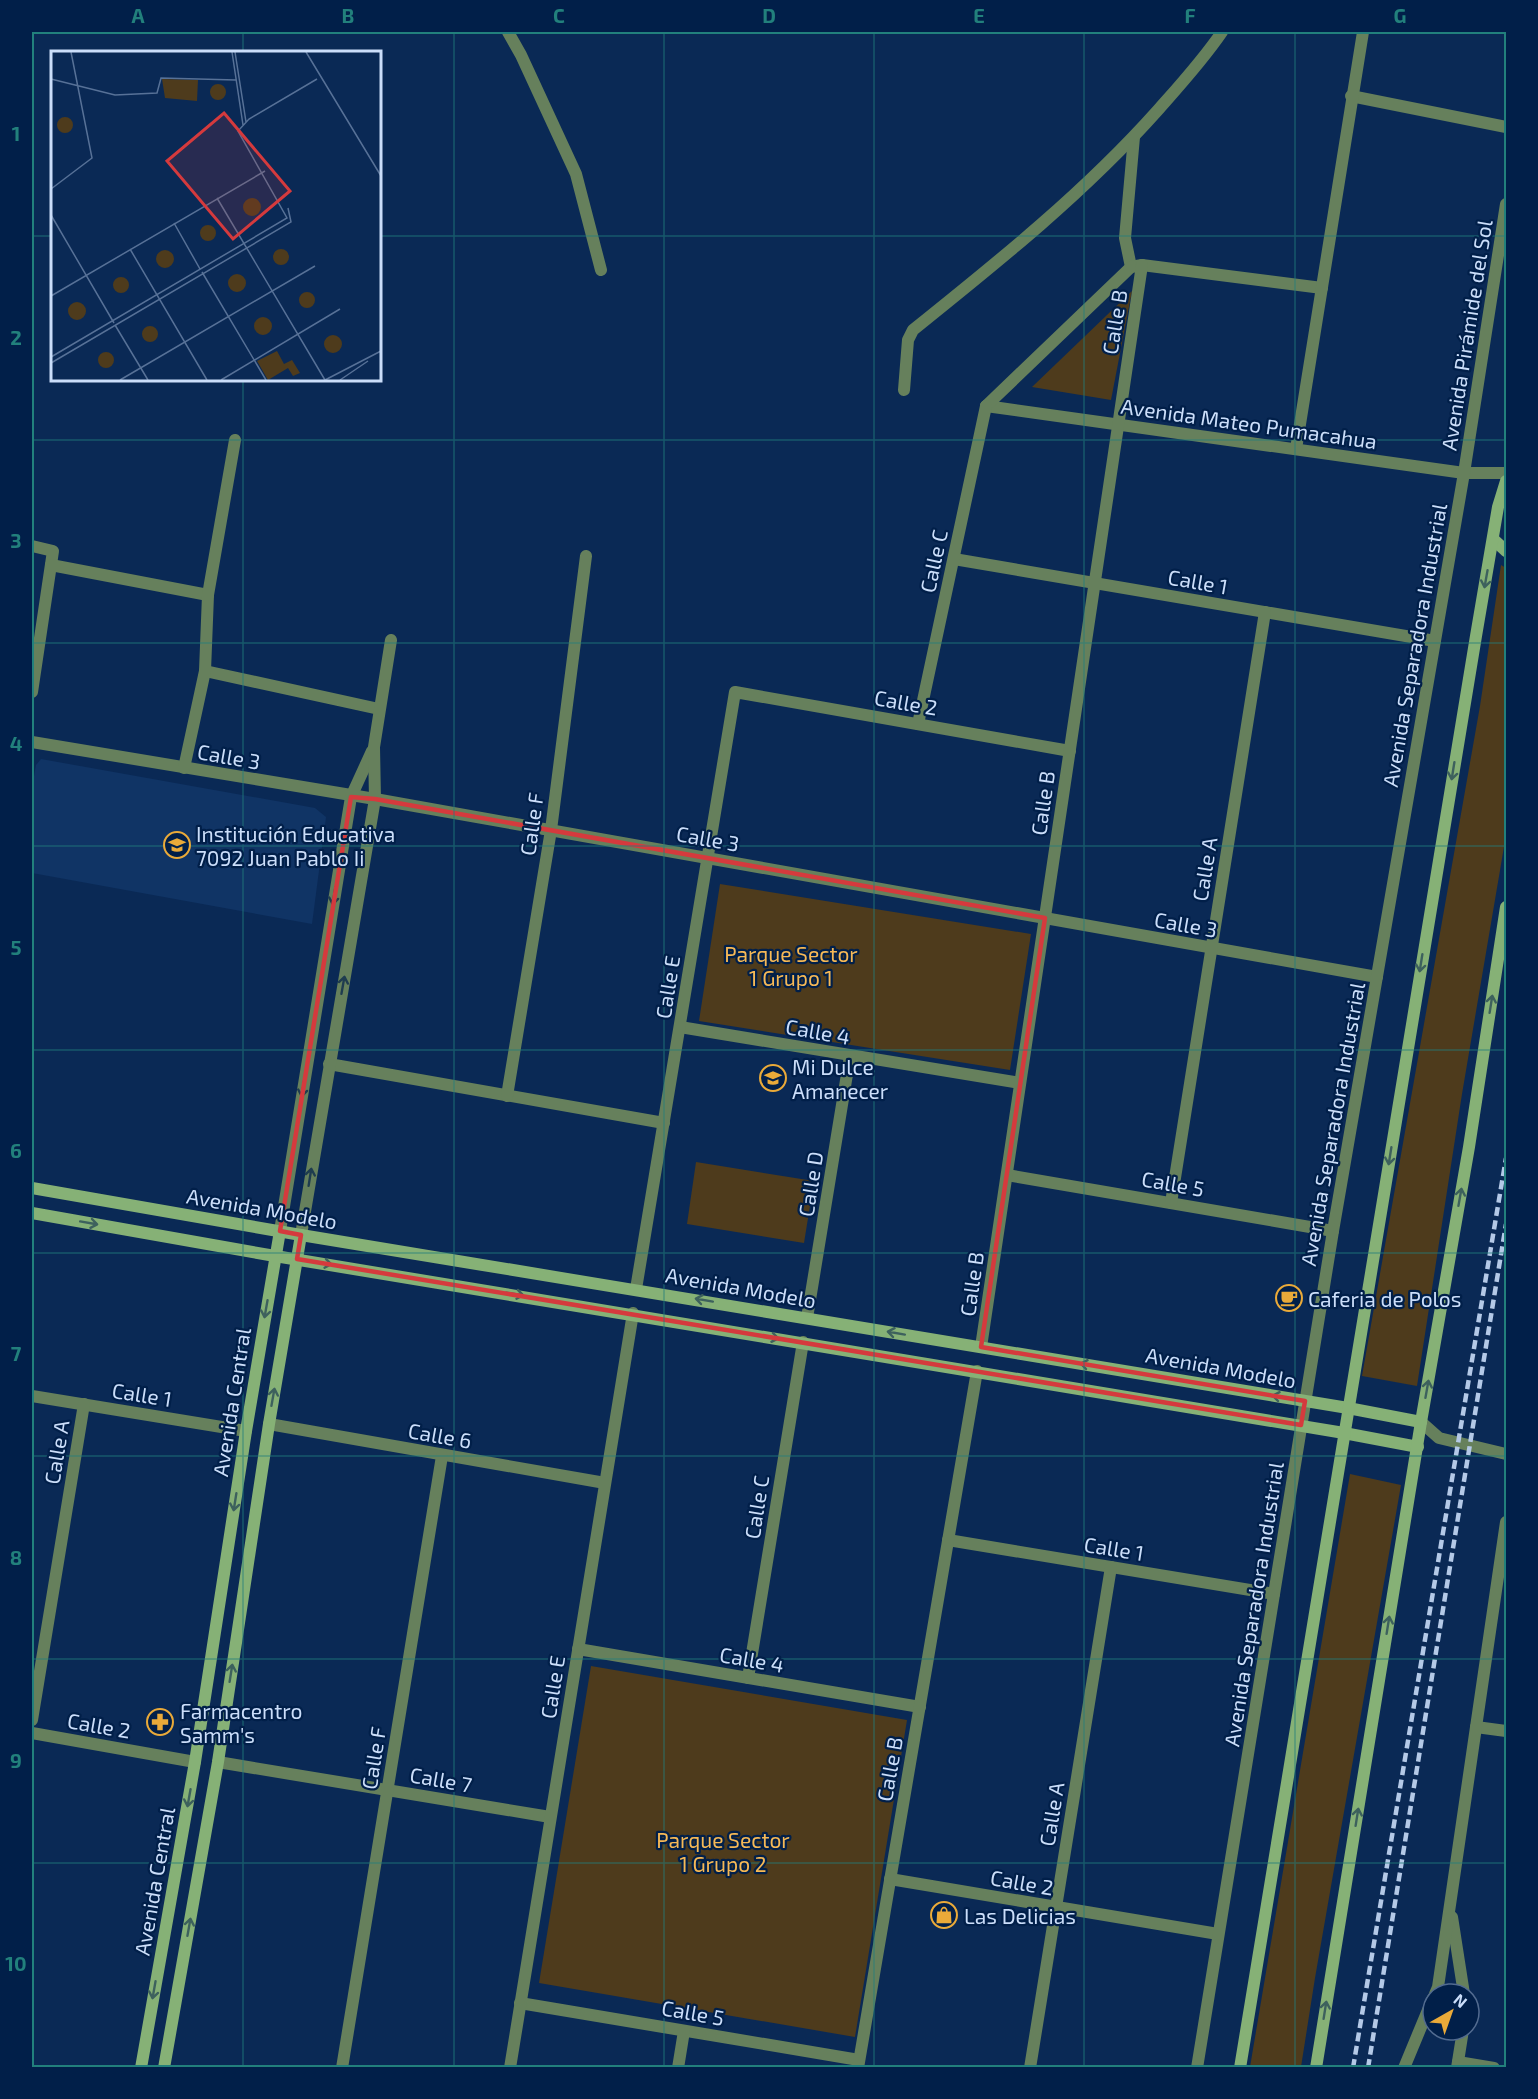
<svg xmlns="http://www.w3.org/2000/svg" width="1538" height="2099" viewBox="0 0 1538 2099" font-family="'Exo 2',sans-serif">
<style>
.built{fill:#103465}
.green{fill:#4e3b1c}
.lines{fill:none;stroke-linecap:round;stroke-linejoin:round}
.street{stroke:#66805c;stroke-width:12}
.secondary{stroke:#86b176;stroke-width:12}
.rail{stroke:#b4c9e7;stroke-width:4.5;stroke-dasharray:9 4.5;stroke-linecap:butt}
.oneway{stroke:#3d615d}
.oneway2{stroke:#1f3c4f}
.marked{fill:none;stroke:#d53a3d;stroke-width:4.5;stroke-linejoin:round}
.grid{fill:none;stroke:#22807c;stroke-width:1.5;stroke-opacity:0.55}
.labels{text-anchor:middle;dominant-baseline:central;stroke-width:4.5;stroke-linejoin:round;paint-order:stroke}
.street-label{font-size:21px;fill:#cbdefa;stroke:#011f49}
.poi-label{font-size:21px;fill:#cbdefa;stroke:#011f49;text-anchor:start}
.park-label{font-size:21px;fill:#f6b956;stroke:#011f49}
.inset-road{fill:none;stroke:#577197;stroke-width:1.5}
.view{fill:#d53a3d;fill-opacity:0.15;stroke:#d53a3d;stroke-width:3}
.inset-edge{fill:none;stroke:#cbdefa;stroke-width:3}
.neatline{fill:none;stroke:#22807c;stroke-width:2}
.grid-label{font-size:20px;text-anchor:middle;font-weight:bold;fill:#22807c}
</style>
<rect width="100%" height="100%" fill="#0a2955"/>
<path class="built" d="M41,759L315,808L326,817L312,924L32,873V787L36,765Z"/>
<g class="green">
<path d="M1132,291L1111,400L1032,387Z"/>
<path d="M1501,565L1506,568V835L1462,1094L1417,1386L1362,1376L1480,706Z"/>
<path d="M720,884L1031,934L1010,1070L699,1021Z"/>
<path d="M696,1162L814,1181L804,1243L687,1224Z"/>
<path d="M1350,1474L1401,1485L1315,1978L1301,2067H1250Z"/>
<path d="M591,1666L907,1720L855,2037L539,1983Z"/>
</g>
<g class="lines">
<g class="street">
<path d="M508,32L521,55L576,174L601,270"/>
<path d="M1351,96L1506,127"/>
<path d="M1131,267L1125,238L1134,137"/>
<path d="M904,390L908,340L913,330C999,261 1085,192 1158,110C1181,84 1203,60 1222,32"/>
<path d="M986,406L1464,473H1506"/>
<path d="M986,406L1131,267L1142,265L1322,288"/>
<path d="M1296,449L1363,32"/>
<path d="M32,546L53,551L32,692"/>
<path d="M954,559L1435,641"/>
<path d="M51,565L208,595"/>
<path d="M205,671L379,709"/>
<path d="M918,724L986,406"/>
<path d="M32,742L375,799L1377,977"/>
<path d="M184,768L205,671L208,595L235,440"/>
<path d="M680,1027L1020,1083"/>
<path d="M329,1064L664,1123"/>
<path d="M507,1096L551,830L586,556"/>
<path d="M1007,1175L1333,1231"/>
<path d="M1171,1203L1265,612"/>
<path d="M280,1231L351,797L372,751"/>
<path d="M301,1235L375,799L374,747L391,640"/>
<path d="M636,1289L735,692L1070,751"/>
<path d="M807,1318L850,1056"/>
<path d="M981,1347L1142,265"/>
<path d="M32,1396L246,1431"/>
<path d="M1421,1422L1439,1438L1506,1454"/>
<path d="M269,1424L605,1483"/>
<path d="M948,1540L1274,1594"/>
<path d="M578,1649L920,1707"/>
<path d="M748,1678L803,1342"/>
<path d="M32,1720L84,1404"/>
<path d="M1476,1727L1506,1731"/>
<path d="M32,1733L195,1762"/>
<path d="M218,1762L550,1817"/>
<path d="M890,1879L1218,1934"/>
<path d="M1452,1917L1464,1994"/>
<path d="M1435,1994L1438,1987L1506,1522"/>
<path d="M520,2003L859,2060"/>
<path d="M1458,2062L1494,2068"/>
<path d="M342,2068L442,1456"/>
<path d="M510,2068L633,1313"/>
<path d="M678,2068L684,2031"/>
<path d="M858,2068L977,1371"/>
<path d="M1030,2068L1111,1567"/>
<path d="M1197,2068L1333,1231L1464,473L1506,204"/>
<path d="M1404,2068L1433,1998"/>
<path d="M1457,2068L1463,2030"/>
</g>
<g class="secondary">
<path d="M1493,539L1506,551"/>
<path d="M32,1188L301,1235L1348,1408L1421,1422"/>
<path d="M32,1213L275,1256L1344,1433L1418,1447"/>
<path d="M141,2068L195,1762L246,1431L280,1231"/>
<path d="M164,2068L218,1762L269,1424L301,1235"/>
<path d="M1240,2068L1476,636L1498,507L1506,481"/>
<path d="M1316,2068L1421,1422L1469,1147L1506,907"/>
</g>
<g class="rail">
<path d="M1353,2068L1506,1158"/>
<path d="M1368,2068L1506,1224"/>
</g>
</g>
<defs><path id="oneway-shaft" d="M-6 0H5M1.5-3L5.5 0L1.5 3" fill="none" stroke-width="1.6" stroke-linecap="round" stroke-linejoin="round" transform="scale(1.5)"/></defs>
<g class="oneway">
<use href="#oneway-shaft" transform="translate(1486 579) rotate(100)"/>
<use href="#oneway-shaft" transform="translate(1453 771) rotate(99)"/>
<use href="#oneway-shaft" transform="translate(1421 963) rotate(99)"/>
<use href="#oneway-shaft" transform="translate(1491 1004) rotate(-81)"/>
<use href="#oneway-shaft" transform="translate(1390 1156) rotate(99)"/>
<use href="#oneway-shaft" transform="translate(1460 1197) rotate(-80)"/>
<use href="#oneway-shaft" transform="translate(89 1223) rotate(10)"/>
<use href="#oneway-shaft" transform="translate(323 1263) rotate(9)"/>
<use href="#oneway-shaft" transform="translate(515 1294) rotate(9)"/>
<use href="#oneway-shaft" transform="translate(704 1300) rotate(-170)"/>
<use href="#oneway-shaft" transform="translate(266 1309) rotate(100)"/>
<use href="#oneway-shaft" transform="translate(896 1333) rotate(-170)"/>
<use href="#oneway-shaft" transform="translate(770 1337) rotate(10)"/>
<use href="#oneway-shaft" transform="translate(1089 1365) rotate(-170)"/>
<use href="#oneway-shaft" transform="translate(1427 1389) rotate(-80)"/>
<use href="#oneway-shaft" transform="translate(273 1397) rotate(-80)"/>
<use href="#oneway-shaft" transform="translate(1281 1397) rotate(-170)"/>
<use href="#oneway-shaft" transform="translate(235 1502) rotate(99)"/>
<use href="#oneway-shaft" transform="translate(1388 1625) rotate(-81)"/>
<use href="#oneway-shaft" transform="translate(231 1673) rotate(-81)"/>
<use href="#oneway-shaft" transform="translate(189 1798) rotate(100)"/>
<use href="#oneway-shaft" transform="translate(1357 1817) rotate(-81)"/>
<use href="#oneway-shaft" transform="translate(189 1927) rotate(-80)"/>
<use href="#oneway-shaft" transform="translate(154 1990) rotate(100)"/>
<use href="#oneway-shaft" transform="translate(1325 2010) rotate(-81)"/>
</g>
<g class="oneway2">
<use href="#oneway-shaft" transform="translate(334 896) rotate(99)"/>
<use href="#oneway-shaft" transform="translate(343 985) rotate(-80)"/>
<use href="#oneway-shaft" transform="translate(303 1088) rotate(99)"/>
<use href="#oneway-shaft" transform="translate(310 1177) rotate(-81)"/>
</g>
<path class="marked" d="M351,797L375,799L1045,918L981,1347L1305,1401L1301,1425L297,1259L301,1235L280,1231Z"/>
<path class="grid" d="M243,32V52M454,32V2068M664,32V2068M874,32V2068M1084,32V2068M1295,32V2068M32,236H52M380,236H1506M243,380V2068M32,440H1506M32,643H1506M32,846H1506M32,1050H1506M32,1253H1506M32,1456H1506M32,1659H1506M32,1863H1506"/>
<defs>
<symbol id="school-ring" viewBox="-11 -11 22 22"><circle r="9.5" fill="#011f49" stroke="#eaaa39" stroke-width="1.5"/><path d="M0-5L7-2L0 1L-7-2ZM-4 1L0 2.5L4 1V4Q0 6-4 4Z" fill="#eaaa39"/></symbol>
<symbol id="cafe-ring" viewBox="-11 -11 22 22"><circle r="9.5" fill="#011f49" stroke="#eaaa39" stroke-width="1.5"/><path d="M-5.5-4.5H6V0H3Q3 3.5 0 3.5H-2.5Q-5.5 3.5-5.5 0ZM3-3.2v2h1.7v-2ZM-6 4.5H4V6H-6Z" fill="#eaaa39"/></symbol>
<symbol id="pharmacy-ring" viewBox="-11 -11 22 22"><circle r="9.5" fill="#011f49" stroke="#eaaa39" stroke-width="1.5"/><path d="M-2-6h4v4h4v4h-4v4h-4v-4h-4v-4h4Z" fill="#eaaa39"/></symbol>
<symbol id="shop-ring" viewBox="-11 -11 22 22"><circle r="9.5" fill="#011f49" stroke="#eaaa39" stroke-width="1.5"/><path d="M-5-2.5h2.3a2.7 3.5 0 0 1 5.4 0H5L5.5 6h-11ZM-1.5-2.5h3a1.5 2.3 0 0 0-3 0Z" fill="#eaaa39"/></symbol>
</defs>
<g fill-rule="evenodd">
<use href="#school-ring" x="162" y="830" width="30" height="30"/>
<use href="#school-ring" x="758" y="1063" width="30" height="30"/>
<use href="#cafe-ring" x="1274" y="1283" width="30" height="30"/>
<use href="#pharmacy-ring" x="145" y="1707" width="30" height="30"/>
<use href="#shop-ring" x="929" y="1900" width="30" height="30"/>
</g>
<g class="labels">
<g class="street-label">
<text transform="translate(1114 322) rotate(-81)">Calle B</text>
<text transform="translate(1466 335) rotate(-81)">Avenida Pirámide del Sol</text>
<text transform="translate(1249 423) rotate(8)">Avenida Mateo Pumacahua</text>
<text transform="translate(933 561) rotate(-78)">Calle C</text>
<text transform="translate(1198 581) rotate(10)">Calle 1</text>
<text transform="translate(1414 645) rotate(-80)">Avenida Separadora Industrial</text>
<text transform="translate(906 702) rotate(10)">Calle 2</text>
<text transform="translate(229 756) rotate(10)">Calle 3</text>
<text transform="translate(1042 803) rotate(-82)">Calle B</text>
<text transform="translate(531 824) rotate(-82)">Calle F</text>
<text transform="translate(708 838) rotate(10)">Calle 3</text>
<text transform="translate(1204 869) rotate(-81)">Calle A</text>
<text transform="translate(1186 924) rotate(10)">Calle 3</text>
<text transform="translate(667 987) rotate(-81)">Calle E</text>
<text transform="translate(818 1031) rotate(10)">Calle 4</text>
<text transform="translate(1332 1124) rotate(-80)">Avenida Separadora Industrial</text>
<text transform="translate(1173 1183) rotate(10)">Calle 5</text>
<text transform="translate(810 1184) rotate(-81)">Calle D</text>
<text transform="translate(262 1208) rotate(10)">Avenida Modelo</text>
<text transform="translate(971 1284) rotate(-82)">Calle B</text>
<text transform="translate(741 1287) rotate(10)">Avenida Modelo</text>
<text transform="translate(1221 1367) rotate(10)">Avenida Modelo</text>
<text transform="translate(142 1394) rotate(9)">Calle 1</text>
<text transform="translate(231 1402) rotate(-81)">Avenida Central</text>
<text transform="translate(440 1435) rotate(10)">Calle 6</text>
<text transform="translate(56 1452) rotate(-81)">Calle A</text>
<text transform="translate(756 1507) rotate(-81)">Calle C</text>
<text transform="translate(1114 1548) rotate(9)">Calle 1</text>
<text transform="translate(1253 1604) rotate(-81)">Avenida Separadora Industrial</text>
<text transform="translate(752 1659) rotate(10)">Calle 4</text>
<text transform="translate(552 1687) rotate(-81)">Calle E</text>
<text transform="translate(99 1725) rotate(10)">Calle 2</text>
<text transform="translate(373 1758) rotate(-81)">Calle F</text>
<text transform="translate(889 1769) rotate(-80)">Calle B</text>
<text transform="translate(441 1779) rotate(10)">Calle 7</text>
<text transform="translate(1051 1814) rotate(-81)">Calle A</text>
<text transform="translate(154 1881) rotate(-80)">Avenida Central</text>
<text transform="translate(1022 1882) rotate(10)">Calle 2</text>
<text transform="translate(693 2012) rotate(10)">Calle 5</text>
</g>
<g class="poi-label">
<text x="196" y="833">Institución Educativa<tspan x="196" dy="24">7092 Juan Pablo Ii</tspan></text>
<text x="792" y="1066">Mi Dulce<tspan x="792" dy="24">Amanecer</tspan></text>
<text x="1308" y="1298">Caferia de Polos</text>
<text x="180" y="1710">Farmacentro<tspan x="180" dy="24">Samm's</tspan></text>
<text x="964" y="1915">Las Delicias</text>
</g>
<g class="park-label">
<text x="791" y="953">Parque Sector<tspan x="791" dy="24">1 Grupo 1</tspan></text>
<text x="723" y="1839">Parque Sector<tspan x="723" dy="24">1 Grupo 2</tspan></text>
</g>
</g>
<g transform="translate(51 51)">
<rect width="330" height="330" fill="#0a2955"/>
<path d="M111,28L147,29L146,50L114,47ZM159 41a8 8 0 1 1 16 0a8 8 0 1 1-16 0ZM6 74a8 8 0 1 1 16 0a8 8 0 1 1-16 0ZM192 156a9 9 0 1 1 18 0a9 9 0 1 1-18 0ZM149 182a8 8 0 1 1 16 0a8 8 0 1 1-16 0ZM222 206a8 8 0 1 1 16 0a8 8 0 1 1-16 0ZM105 208a9 9 0 1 1 18 0a9 9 0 1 1-18 0ZM177 232a9 9 0 1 1 18 0a9 9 0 1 1-18 0ZM62 234a8 8 0 1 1 16 0a8 8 0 1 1-16 0ZM248 249a8 8 0 1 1 16 0a8 8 0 1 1-16 0ZM17 260a9 9 0 1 1 18 0a9 9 0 1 1-18 0ZM203 275a9 9 0 1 1 18 0a9 9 0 1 1-18 0ZM91 283a8 8 0 1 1 16 0a8 8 0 1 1-16 0ZM273 293a9 9 0 1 1 18 0a9 9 0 1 1-18 0ZM226,300L233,313L241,309L249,322L242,325L237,317L217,329L206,310ZM47 309a8 8 0 1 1 16 0a8 8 0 1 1-16 0Z" fill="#4e3b1c"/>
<path class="inset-road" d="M181,1L192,74M184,1L195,71M255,1L330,125M0,28L64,44L106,42L110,27L185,29M0,138L41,107L20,1M166,147L274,329M0,164L63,272M123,172L149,218M79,198L156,329M151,221L215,329M0,245L214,120M64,274L97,329M0,306L236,167L187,80L198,68L266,28M0,312L240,171L237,157M69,329L264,215M170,329L289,258M274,329L330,300M289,329L317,310"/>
<path class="view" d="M173,62L239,140L182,188L116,110Z"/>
<rect width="330" height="330" class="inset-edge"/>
</g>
<rect width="1538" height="2099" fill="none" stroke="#011f49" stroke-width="66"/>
<g transform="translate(1451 2012) rotate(40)"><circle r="28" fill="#011f49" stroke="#526b90" stroke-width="1.5"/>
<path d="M0-4.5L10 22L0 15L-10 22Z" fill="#eaaa39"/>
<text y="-9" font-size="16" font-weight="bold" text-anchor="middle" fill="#cbdefa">N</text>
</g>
<rect x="33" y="33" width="1472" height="2033" class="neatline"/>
<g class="grid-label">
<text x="138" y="23">A</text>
<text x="348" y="23">B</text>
<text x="559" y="23">C</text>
<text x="769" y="23">D</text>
<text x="979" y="23">E</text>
<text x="1190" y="23">F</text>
<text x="1400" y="23">G</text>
<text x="16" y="141">1</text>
<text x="16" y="345">2</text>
<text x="16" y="548">3</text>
<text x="16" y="751">4</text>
<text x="16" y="955">5</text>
<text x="16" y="1158">6</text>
<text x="16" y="1361">7</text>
<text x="16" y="1565">8</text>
<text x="16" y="1768">9</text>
<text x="16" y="1971">10</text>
</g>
</svg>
